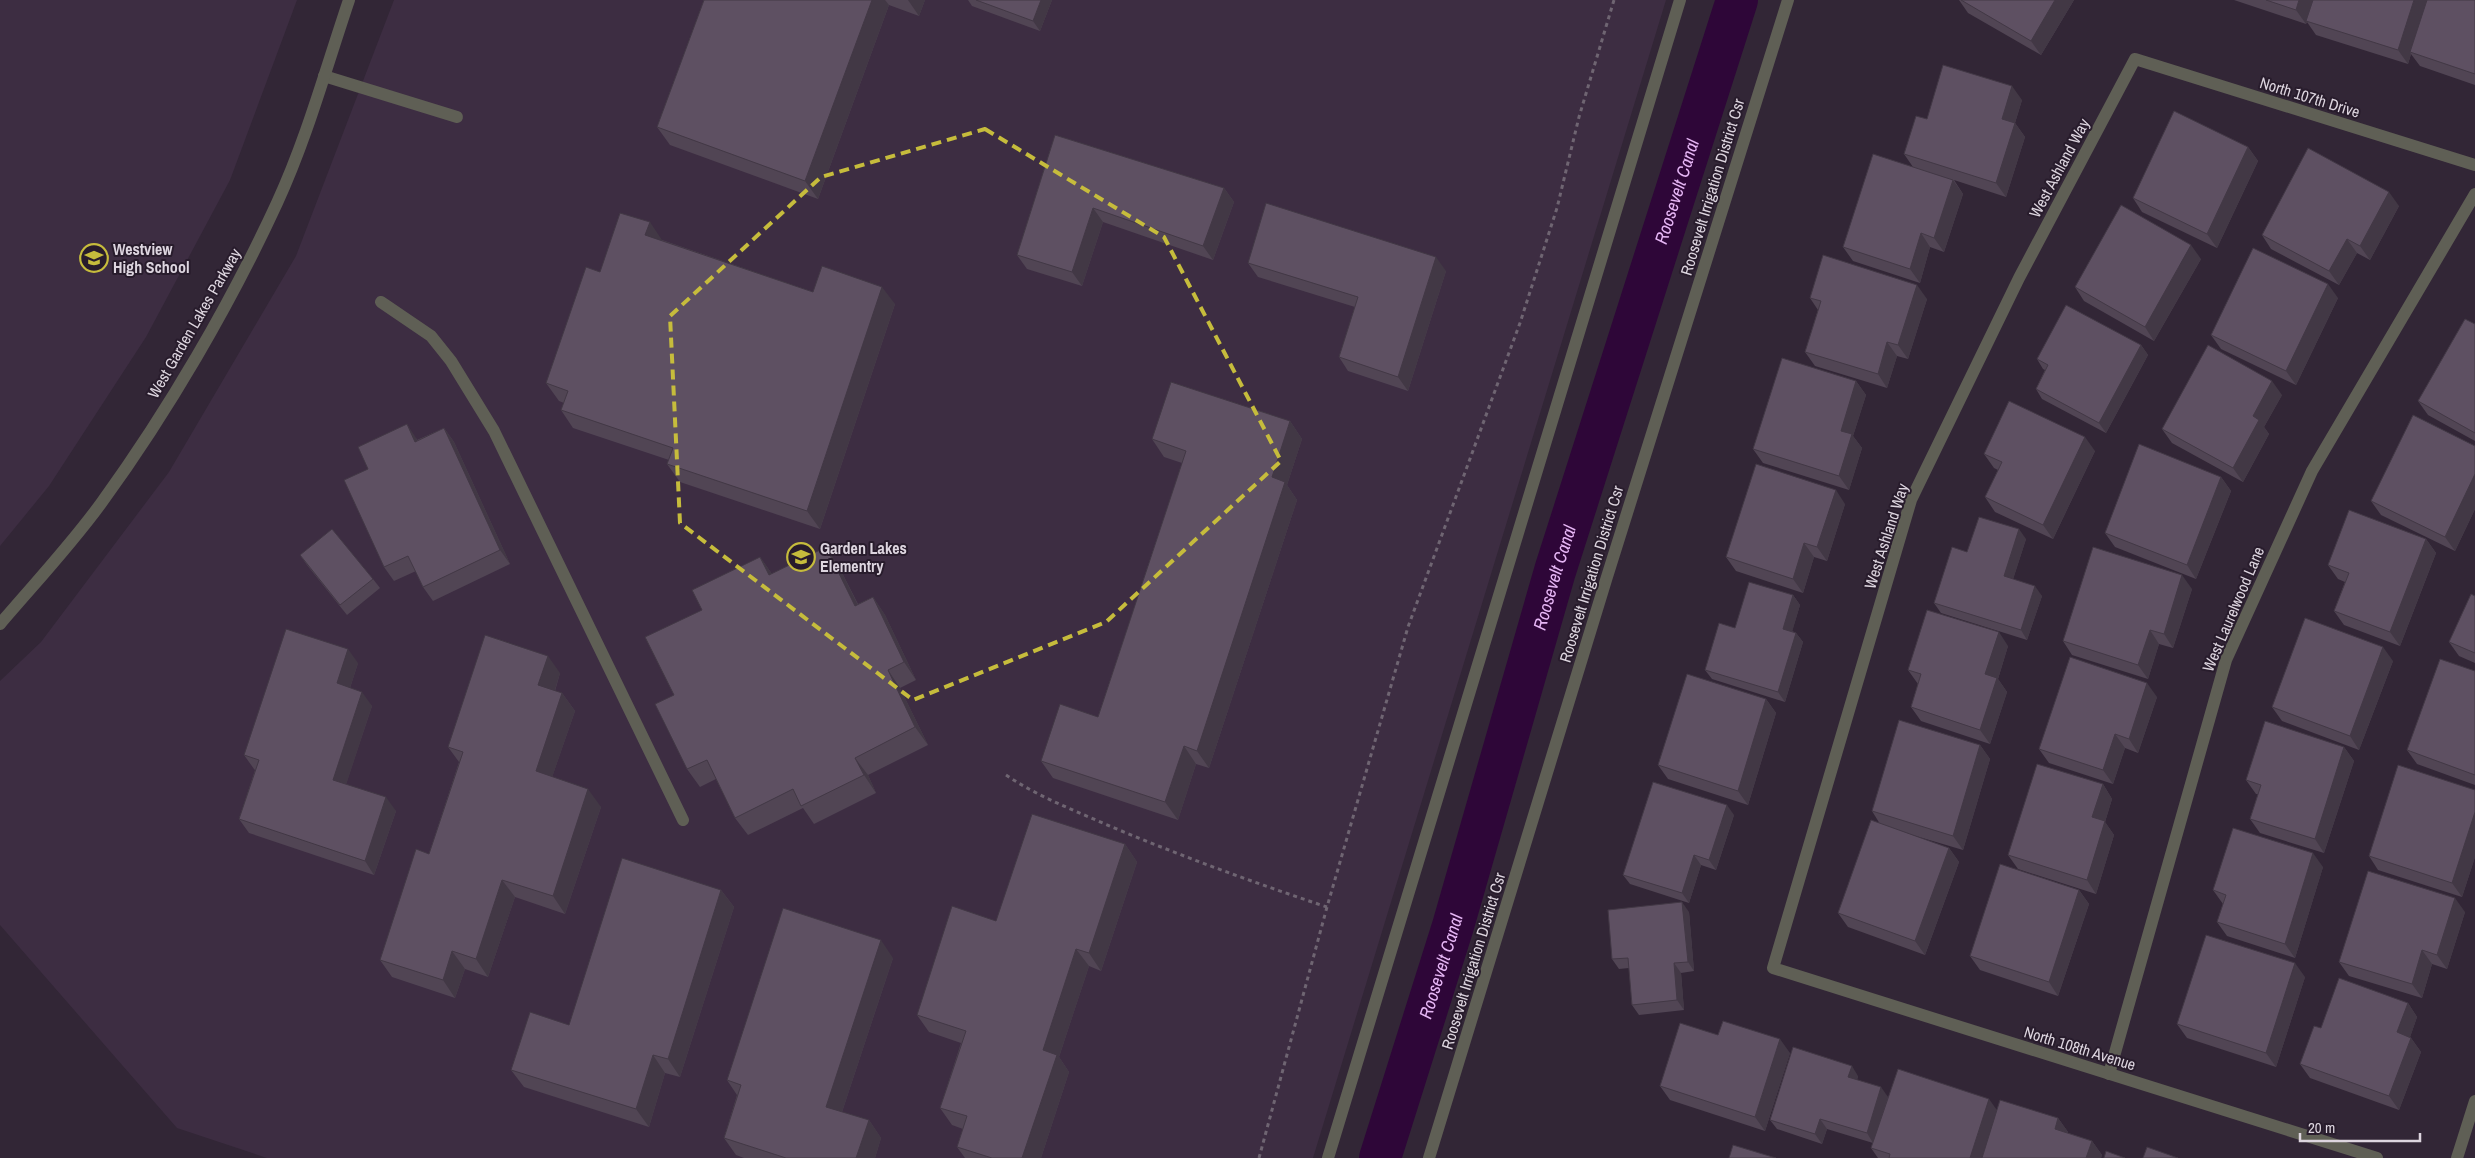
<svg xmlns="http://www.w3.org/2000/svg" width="2475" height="1158" viewBox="0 0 2475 1158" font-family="'Archivo Narrow',sans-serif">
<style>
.built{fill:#3d2d42}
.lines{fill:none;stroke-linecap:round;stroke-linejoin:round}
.canal{stroke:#2e0638;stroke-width:42}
.path{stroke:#6f6572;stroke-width:3;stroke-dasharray:4 4;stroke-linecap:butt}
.service{stroke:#5f5f55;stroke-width:12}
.minor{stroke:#5f5f55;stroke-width:12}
.tertiary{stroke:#5f5f55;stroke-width:12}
.wall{fill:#514554}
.shaded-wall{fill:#423845}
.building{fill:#5e5062;stroke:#423845}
.marked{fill:none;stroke:#c6bc3c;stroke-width:4;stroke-dasharray:10 6;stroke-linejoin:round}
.labels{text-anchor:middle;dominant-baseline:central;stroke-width:4;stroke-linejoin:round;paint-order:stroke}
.street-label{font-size:16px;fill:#ddd5df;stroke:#281c2c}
.poi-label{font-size:16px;font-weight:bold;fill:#ddd5df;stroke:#281c2c;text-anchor:start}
.water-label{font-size:18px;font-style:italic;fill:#e6b6f5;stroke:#281c2c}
</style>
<rect width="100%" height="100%" fill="#322636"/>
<g class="built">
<path d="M0,0H297L230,180L146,337L49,486L0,546Z"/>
<path d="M394,0H1666L1313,1158H267L177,1128L0,925V681L41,642L169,472L296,256Z"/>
</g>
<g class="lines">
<path class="canal" id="s1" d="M1380,1158L1453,926L1555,571L1737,0"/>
<g class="path">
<path d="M1006,775C1037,796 1071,809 1105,824C1178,855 1252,882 1327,907"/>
<path d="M1259,1158L1327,907L1408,627L1520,323L1557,208L1579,117L1614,0"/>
</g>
<g class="service">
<path d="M324,76L457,117"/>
<path d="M381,302L431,336L451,361L494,431L683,820"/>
</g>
<g class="minor">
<path d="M2109,1074L2226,660L2312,471L2475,194"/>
<path d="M1328,1158L1680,0"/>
<path d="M1429,1158L1606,580L1788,0"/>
<path d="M2377,1158L1773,968L1911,500L2019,278L2135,59L2475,165"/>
<path d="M2457,1158L2475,1101"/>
</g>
<path class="tertiary" d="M0,624C34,584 71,545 102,502C168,411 230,305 277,203C307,138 326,68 349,0"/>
</g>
<g class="wall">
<path d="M704,0H925L919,16L889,5L818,199L670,145L657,127Z"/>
<path d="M968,0H1052L1040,31L972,6Z"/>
<path d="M1959,0H2074L2041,55L1968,13Z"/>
<path d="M2234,0H2475V85L2420,66L2411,54L2408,64L2316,35L2307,22L2306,24Z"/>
<path d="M2022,100L2015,123L2025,137L2006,197L1954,180L1963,194L1944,252L1930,247L1920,283L1853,261L1843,247L1913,167L1904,154L1927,119Z"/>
<path d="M1055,135L1224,188L1234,202L1213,260L1103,222L1082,286L1027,269L1017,255Z"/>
<path d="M2248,147L2258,161L2217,248L2142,212L2133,198Z"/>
<path d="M2399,206L2370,260L2357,253L2339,285L2271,249L2262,235Z"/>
<path d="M662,240L813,292L895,304L820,529L680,482L667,464L669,460L573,428L561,410L564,403L559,401L546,383L600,272Z"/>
<path d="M2201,259L2154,341L2084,301L2075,287Z"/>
<path d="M1248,263L1446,271L1408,391L1348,371L1339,357L1355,307L1258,277Z"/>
<path d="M1810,298L1927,299L1908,359L1897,356L1887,388L1815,366L1805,352L1818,310Z"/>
<path d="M2338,298L2296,385L2221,349L2211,335Z"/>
<path d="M2475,324V441L2428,415L2418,401Z"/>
<path d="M2141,345L2148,355L2106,433L2042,399L2036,389L2045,370L2043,369L2037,359Z"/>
<path d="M1856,381L1866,395L1853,436L1862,448L1849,490L1763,463L1753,449Z"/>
<path d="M2282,395L2264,427L2269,434L2243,482L2172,443L2162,429Z"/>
<path d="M1290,421L1302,439L1287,485L1297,500L1209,768L1196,764L1178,820L1053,778L1041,761L1098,717L1182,463L1164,457L1152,439Z"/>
<path d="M444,428L454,442L510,564L433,601L423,587L416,571L394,581L384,567L368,469L416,438L417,440Z"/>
<path d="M2475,446V509L2455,551L2381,515L2371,501Z"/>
<path d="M2095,451L2053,539L1995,512L1985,497L1998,470L1994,468L1984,454Z"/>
<path d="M2221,477L2231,491L2196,579L2115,547L2105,533Z"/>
<path d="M1845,504L1827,561L1814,557L1803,593L1736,571L1726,557Z"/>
<path d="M2026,539L2013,579L2042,596L2027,640L1941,613L1934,603L1967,552Z"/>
<path d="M2426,539L2436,553L2400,646L2344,625L2334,611L2345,582L2338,579L2328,565Z"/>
<path d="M300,555L373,579L380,588L347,615L307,565Z"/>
<path d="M760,557L772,574L838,565L858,604L873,597L885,615L916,680L900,688L928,745L868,775L876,793L814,824L803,808L748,835L735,818L716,779L700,787L687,769L674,695L702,610Z"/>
<path d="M2192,589L2173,648L2159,644L2148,679L2072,655L2063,641Z"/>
<path d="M1793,595L1800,605L1792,631L1796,633L1803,642L1785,702L1712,679L1705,670L1735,628Z"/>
<path d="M2475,596V663L2459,656L2449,642Z"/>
<path d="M2008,646L1998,679L2007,692L1990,744L1921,721L1911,707L1918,684L1908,670Z"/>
<path d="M2393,661L2359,750L2282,721L2272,707Z"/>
<path d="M358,663L350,688L372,706L346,784L396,811L374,875L249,833L239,819L255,770L254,769L244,755Z"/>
<path d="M2475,671V785L2417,764L2407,750Z"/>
<path d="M560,673L555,691L562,693L575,711L552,777L601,807L565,914L515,897L488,977L465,969L455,998L392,977L380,960L429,854L459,762L448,747Z"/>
<path d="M2157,697L2138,753L2125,748L2113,784L2049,763L2039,749Z"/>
<path d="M1766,699L1776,713L1748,805L1668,779L1658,765Z"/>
<path d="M1980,745L1990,759L1963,850L1899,831L1949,848L1959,862L1925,955L1848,927L1838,913L1880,824L1872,811Z"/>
<path d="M2344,747L2354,761L2324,853L2260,833L2250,819L2258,794H2256L2246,780Z"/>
<path d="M2103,784L2112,799L2105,822L2114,835L2096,894L2018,869L2008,855Z"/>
<path d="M2475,790V857L2462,897L2378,870L2369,856Z"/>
<path d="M1734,815L1716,870L1701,865L1689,903L1630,884L1623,875Z"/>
<path d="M1125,844L1137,862L1101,971L1089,966L1059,1057L1069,1072L1041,1158H965L957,1147L963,1129L952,1125L940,1108L961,1043L929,1032L917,1015L996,921Z"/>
<path d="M2323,867L2295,958L2227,936L2217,922L2223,904L2213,890Z"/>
<path d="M721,890L734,907L680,1077L665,1073L649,1127L524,1087L511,1070L569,1025Z"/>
<path d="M2079,890L2089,904L2058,996L1980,970L1970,956Z"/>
<path d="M1689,912L1694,971L1681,973L1684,1010L1639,1015L1632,1005L1629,968L1619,969L1612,959Z"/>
<path d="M2465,912L2447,969L2432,964L2422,998L2349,976L2339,962Z"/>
<path d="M893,958L842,1112L869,1120L881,1138L875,1158H744L736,1155L724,1138L737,1095L727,1080Z"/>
<path d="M2305,977L2276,1067L2187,1038L2177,1024Z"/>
<path d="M2408,1003L2417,1017L2410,1037L2411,1038L2421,1052L2399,1110L2310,1078L2300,1064L2321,1028Z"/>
<path d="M1718,1035L1790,1053L1765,1131L1670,1100L1660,1086Z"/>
<path d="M1858,1076L1857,1080L1888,1097L2058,1118L2068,1132V1133L2092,1141L2102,1155L2101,1158H1878L1871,1148L1873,1143L1827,1129L1822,1144L1777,1129L1770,1120Z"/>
</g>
<g class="shaded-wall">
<path d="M872,0H885L889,5L818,199L805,181Z"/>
<path d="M908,0H925L919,16Z"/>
<path d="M1041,0H1052L1040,31L1033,21Z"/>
<path d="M2055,0H2074L2041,55L2031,41Z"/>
<path d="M2299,0H2314L2306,24L2296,10Z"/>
<path d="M2414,0H2428L2410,52L2411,54L2408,64L2398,50Z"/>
<path d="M2012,86L2022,100L2015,123L2025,137L2006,197L1996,183L2002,119Z"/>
<path d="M2248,147L2258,161L2217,248L2207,234Z"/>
<path d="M1953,180L1963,194L1944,252L1934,238Z"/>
<path d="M1224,188L1234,202L1213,260L1203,246Z"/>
<path d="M2389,192L2399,206L2370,260L2360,246Z"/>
<path d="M1093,208L1103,222L1082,286L1072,272Z"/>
<path d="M650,222L662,240L658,253L645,235Z"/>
<path d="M1921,233L1930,247L1920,283L1910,269Z"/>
<path d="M2347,239L2357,253L2339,285L2329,271Z"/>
<path d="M2191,245L2201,259L2154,341L2145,327Z"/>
<path d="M1436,257L1446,271L1408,391L1398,377Z"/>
<path d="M2328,284L2338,298L2296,385L2286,371Z"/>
<path d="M1917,285L1927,299L1908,359L1898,345Z"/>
<path d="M882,287L895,304L820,529L807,511Z"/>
<path d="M1887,342L1897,356L1887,388L1878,374Z"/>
<path d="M2141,345L2148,355L2106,433L2099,423Z"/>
<path d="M1856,381L1866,395L1853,436L1862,448L1849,490L1839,476L1841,431Z"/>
<path d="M2272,381L2282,395L2264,427L2269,434L2243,482L2233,468L2253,416Z"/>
<path d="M1290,421L1302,439L1287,485L1297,500L1209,768L1197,751L1272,477Z"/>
<path d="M407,424L416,438L424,456L415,442Z"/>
<path d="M444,428L454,442L510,564L500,550Z"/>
<path d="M2085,437L2095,451L2053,539L2043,525Z"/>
<path d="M2475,474V509L2455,551L2445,537Z"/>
<path d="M2221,477L2231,491L2196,579L2187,565Z"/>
<path d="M1836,490L1845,504L1827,561L1817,547Z"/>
<path d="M2019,529L2026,539L2011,586L2004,576Z"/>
<path d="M2426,539L2436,553L2400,646L2390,632Z"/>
<path d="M1804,543L1814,557L1803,593L1793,579Z"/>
<path d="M826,547L838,565L867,623L855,606Z"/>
<path d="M760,557L772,574L769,575Z"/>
<path d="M2182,575L2192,589L2173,648L2164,634Z"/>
<path d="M2035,586L2042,596L2027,640L2021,630Z"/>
<path d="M1793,595L1800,605L1790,639L1783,629Z"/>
<path d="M873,597L885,615L916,680L904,662Z"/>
<path d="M2150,630L2159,644L2148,679L2138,665Z"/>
<path d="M1999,632L2008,646L1998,679L2007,692L1990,744L1980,730L1985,674Z"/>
<path d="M1796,633L1803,642L1785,702L1778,692Z"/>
<path d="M2383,647L2393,661L2359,750L2350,736Z"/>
<path d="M348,649L358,663L347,697L337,683Z"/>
<path d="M548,656L560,673L551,703L538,685Z"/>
<path d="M888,670L900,688L928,745L915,727Z"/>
<path d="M2147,683L2157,697L2138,753L2129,739Z"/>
<path d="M362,692L372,706L343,794L333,780Z"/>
<path d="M562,693L575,711L548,789L536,771Z"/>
<path d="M1766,699L1776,713L1748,805L1738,791Z"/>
<path d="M2115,734L2125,748L2113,784L2103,770Z"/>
<path d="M1980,745L1990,759L1963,850L1953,836Z"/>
<path d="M1184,746L1196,764L1178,820L1165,802Z"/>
<path d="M2344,747L2354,761L2324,853L2315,839Z"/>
<path d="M855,758L868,775L876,793L864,775Z"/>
<path d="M2103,784L2112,799L2105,822L2114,835L2096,894L2087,880L2092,817Z"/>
<path d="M588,789L601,807L565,914L553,896Z"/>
<path d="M386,797L396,811L374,875L365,861Z"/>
<path d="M1727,805L1734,815L1716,870L1709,860Z"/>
<path d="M2475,812V857L2462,897L2452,883Z"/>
<path d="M1125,844L1137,862L1101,971L1089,953Z"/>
<path d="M1949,848L1959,862L1925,955L1915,941Z"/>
<path d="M2313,853L2323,867L2295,958L2285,944Z"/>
<path d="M1694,855L1701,865L1689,903L1682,893Z"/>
<path d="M502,880L515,897L488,977L476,959Z"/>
<path d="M721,890L734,907L680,1077L668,1059Z"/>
<path d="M2079,890L2089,904L2058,996L2049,982Z"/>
<path d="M2455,898L2465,912L2447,969L2437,955Z"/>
<path d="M1682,902L1689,912L1694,971L1688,962Z"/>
<path d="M881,940L893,958L838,1124L826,1107Z"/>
<path d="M1076,949L1089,966L1059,1057L1069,1072L1041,1158H1022L1043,1050Z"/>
<path d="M2422,950L2432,964L2422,998L2412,984Z"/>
<path d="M452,951L465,969L455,998L443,980Z"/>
<path d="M1674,963L1681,973L1684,1010L1677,1000Z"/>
<path d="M2295,963L2305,977L2276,1067L2266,1053Z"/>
<path d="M2408,1003L2417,1017L2407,1046L2397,1032Z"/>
<path d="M2411,1038L2421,1052L2399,1110L2389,1096Z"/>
<path d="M1780,1039L1790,1053L1765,1131L1755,1117Z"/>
<path d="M653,1055L665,1073L649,1127L636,1109Z"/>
<path d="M1852,1066L1858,1076L1855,1087L1848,1077Z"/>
<path d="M1881,1087L1888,1097L1873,1143L1867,1133Z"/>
<path d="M1989,1099L1999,1113L1984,1158H1970Z"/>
<path d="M2058,1118L2068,1132L2065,1143L2055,1129Z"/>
<path d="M1820,1119L1827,1129L1822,1144L1815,1134Z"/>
<path d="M869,1120L881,1138L875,1158H856Z"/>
<path d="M2092,1141L2102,1155L2101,1158H2086Z"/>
</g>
<g class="building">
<path d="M704,0H872L805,181L657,127Z"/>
<path d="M976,0H1041L1033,21Z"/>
<path d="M1961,0H2055L2031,41Z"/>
<path d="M2266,0H2299L2296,10Z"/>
<path d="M2313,0H2414L2398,50L2306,21Z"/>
<path d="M2427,0H2475V74L2410,52Z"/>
<path d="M1943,65L2012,86L2002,119L2015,123L1996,183L1904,154L1916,116L1927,119Z"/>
<path d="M2174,111L2248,147L2207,234L2133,198Z"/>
<path d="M1055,135L1224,188L1203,246L1093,208L1072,272L1017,255Z"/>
<path d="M2308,148L2389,192L2360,246L2347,239L2329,271L2262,235Z"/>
<path d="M1873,154L1953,180L1934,238L1921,233L1910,269L1843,247Z"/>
<path d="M1266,203L1436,257L1398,377L1339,357L1358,297L1248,263Z"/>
<path d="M2121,205L2191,245L2145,327L2075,287Z"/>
<path d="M620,213L650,222L645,235L813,292L822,266L882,287L807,511L667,464L673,448L561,410L568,391L546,383L586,267L600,272Z"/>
<path d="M2253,248L2328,284L2286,371L2211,335Z"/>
<path d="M1823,255L1917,285L1898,345L1887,342L1878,374L1805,352L1821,301L1810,298Z"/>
<path d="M2066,305L2141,345L2099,423L2036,389L2048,365L2037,359Z"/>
<path d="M2465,319L2475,324V433L2418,401Z"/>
<path d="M2208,345L2272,381L2253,416L2259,420L2233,468L2162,429Z"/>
<path d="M1782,358L1856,381L1841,431L1852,434L1839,476L1753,449Z"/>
<path d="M1171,382L1290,421L1272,477L1285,482L1197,751L1184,746L1165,802L1041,761L1060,704L1098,717L1186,451L1152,439Z"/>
<path d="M2009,401L2085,437L2043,525L1985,497L2002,462L1984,454Z"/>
<path d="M2413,415L2475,446V474L2445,537L2371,501Z"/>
<path d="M407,424L415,442L444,428L500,550L423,587L408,556L384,567L344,480L368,469L358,447Z"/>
<path d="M2139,444L2221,477L2187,565L2105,533Z"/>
<path d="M1756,464L1836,490L1817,547L1804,543L1793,579L1726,557Z"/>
<path d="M2349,510L2426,539L2390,632L2334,611L2349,573L2328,565Z"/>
<path d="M1979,517L2019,529L2004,576L2035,586L2021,630L1934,603L1952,547L1967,552Z"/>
<path d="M332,529L373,579L340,605L300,555Z"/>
<path d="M826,547L855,606L873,597L904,662L888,670L915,727L855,758L864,775L801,806L793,789L735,818L707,760L687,769L655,704L674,695L645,637L702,610L692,590L760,557L769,575Z"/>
<path d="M2093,547L2182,575L2164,634L2150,630L2138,665L2063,641Z"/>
<path d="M1749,582L1793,595L1783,629L1796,633L1778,692L1705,670L1719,623L1735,628Z"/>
<path d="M2471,594L2475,596V653L2449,642Z"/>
<path d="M1927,610L1999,632L1985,674L1997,678L1980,730L1911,707L1921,674L1908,670Z"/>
<path d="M2305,618L2383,647L2350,736L2272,707Z"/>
<path d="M286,629L348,649L337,683L362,692L333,780L386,797L365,861L239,819L259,760L244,755Z"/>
<path d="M485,635L548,656L538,685L562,693L536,771L588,789L553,896L502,880L476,959L452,951L443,980L380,960L416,849L429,854L463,752L448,747Z"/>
<path d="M2070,657L2147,683L2129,739L2115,734L2103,770L2039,749Z"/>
<path d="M2440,659L2475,671V775L2407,750Z"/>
<path d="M1687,674L1766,699L1738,791L1658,765Z"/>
<path d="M1899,720L1980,745L1953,836L1872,811Z"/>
<path d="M2265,721L2344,747L2315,839L2250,819L2261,785L2246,780Z"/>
<path d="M2037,764L2103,784L2092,817L2105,821L2087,880L2008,855Z"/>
<path d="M2398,765L2475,790V812L2452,883L2369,856Z"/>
<path d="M1653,782L1727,805L1709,860L1694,855L1682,893L1623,875Z"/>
<path d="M1032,814L1125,844L1089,953L1076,949L1043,1050L1057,1055L1022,1158H992L957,1147L967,1116L940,1108L966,1031L917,1015L952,906L996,921Z"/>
<path d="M1871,820L1949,848L1915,941L1838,913Z"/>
<path d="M2233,828L2313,853L2285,944L2217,922L2226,895L2213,890Z"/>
<path d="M622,858L721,890L668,1059L653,1055L636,1109L511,1070L530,1012L569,1025Z"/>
<path d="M2000,864L2079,890L2049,982L1970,956Z"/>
<path d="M2368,871L2455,898L2437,955L2422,950L2412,984L2339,962Z"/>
<path d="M1682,902L1688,962L1674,963L1677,1000L1632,1005L1628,958L1612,959L1608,910Z"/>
<path d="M783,908L881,940L826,1107L869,1120L856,1158H786L724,1138L741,1085L727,1080Z"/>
<path d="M2206,935L2295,963L2266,1053L2177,1024Z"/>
<path d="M2339,978L2408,1003L2397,1032L2411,1038L2389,1096L2300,1064L2314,1026L2321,1028Z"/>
<path d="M1723,1021L1780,1039L1755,1117L1660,1086L1680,1023L1718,1035Z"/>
<path d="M1793,1047L1852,1066L1848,1077L1881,1087L1867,1133L1820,1119L1815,1134L1770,1120Z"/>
<path d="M1898,1069L1989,1099L1970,1158H1889L1890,1154L1871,1148Z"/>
<path d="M2000,1100L2058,1118L2055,1129L2092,1141L2086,1158H1982Z"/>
<path d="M1733,1145L1776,1158H1729Z"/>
<path d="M2147,1147L2178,1158H2143Z"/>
<path d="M2106,1151L2125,1158H2104Z"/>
</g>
<path class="marked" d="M985,129L1164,237L1281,461L1106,622L913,700L680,523L670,316L821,177Z"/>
<defs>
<symbol id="school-ring" viewBox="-11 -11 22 22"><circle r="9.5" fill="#281c2c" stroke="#c6bc3c" stroke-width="1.5"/><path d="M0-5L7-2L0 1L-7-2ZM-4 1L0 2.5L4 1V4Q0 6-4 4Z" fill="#c6bc3c"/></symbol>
</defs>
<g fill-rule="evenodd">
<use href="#school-ring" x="78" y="242" width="32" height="32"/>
<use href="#school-ring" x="785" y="541" width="32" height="32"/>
</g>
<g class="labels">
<g class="street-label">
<text transform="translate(2310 97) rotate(17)">North 107th Drive</text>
<text transform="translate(2059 168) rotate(-62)">West Ashland Way</text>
<text transform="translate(1712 187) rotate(-73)">Roosevelt Irrigation District Csr</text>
<text transform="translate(194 323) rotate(-60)">West Garden Lakes Parkway</text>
<text transform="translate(1886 536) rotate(-72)">West Ashland Way</text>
<text transform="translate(1591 574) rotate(-73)">Roosevelt Irrigation District Csr</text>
<text transform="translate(2233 609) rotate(-67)">West Laurelwood Lane</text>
<text transform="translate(1473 961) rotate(-73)">Roosevelt Irrigation District Csr</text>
<text transform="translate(2080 1048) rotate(17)">North 108th Avenue</text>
</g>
<g class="poi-label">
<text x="113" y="249">Westview<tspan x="113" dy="18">High School</tspan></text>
<text x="820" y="548">Garden Lakes<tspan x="820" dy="18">Elementry</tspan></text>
</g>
<g class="water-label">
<text stroke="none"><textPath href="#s1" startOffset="1011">Roosevelt Canal</textPath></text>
<text stroke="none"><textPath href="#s1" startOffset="606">Roosevelt Canal</textPath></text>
<text stroke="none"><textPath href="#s1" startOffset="201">Roosevelt Canal</textPath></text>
</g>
</g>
<path d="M2300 1133v8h120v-8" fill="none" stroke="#ddd5df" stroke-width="2.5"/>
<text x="2308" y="1133" font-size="15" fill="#ddd5df" stroke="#281c2c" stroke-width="4" paint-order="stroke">20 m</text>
</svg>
